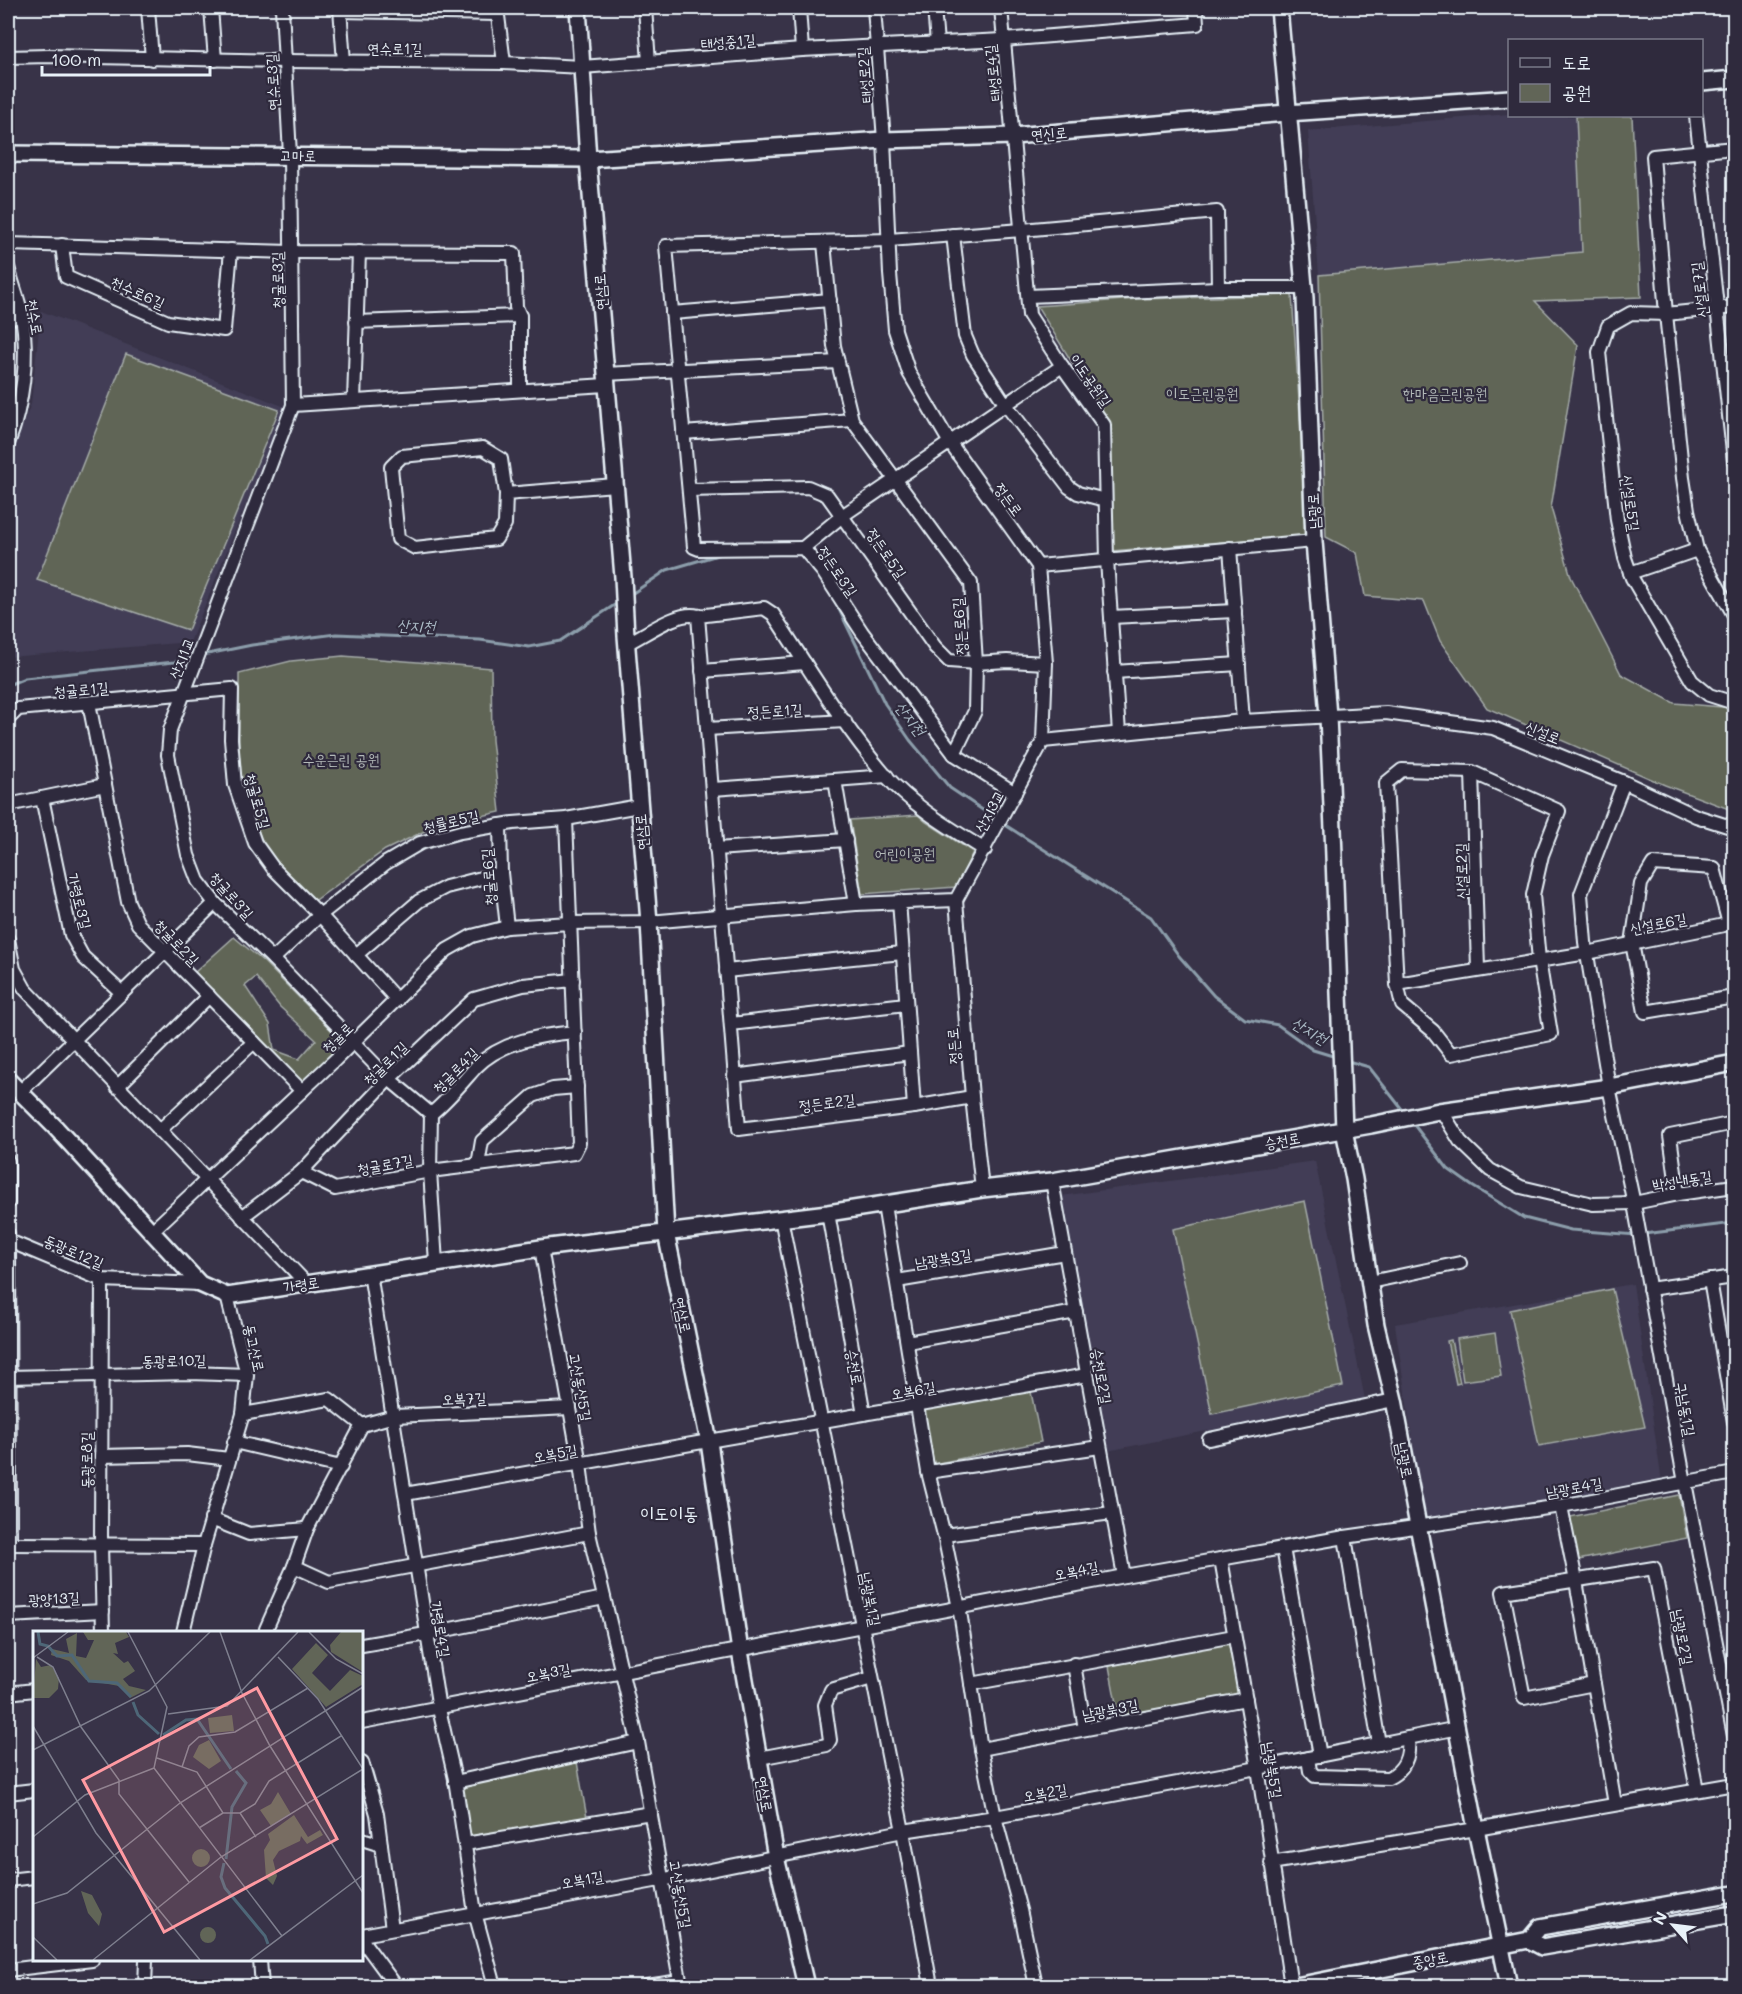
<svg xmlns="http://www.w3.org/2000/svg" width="1742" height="1994" viewBox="0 0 1742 1994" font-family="Mali,'Poor Story',sans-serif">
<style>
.built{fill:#423e56}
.green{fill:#616557;stroke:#a4aba8;stroke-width:1.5;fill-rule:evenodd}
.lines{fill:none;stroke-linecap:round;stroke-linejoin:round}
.stream{stroke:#8c9eab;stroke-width:3}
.minor-casing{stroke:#e8f1f8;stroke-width:16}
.major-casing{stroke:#e8f1f8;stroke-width:20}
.minor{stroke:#2f2a3d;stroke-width:12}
.major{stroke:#2f2a3d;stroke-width:15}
.labels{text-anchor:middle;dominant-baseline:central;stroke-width:4.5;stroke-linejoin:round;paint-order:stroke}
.street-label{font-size:15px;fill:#e8f1f8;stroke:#2f2a3d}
.park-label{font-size:15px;fill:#b2b9b8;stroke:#2f2a3d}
.water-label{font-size:16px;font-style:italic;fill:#aabac5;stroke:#2f2a3d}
.quarter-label{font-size:18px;fill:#e8f1f8;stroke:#2f2a3d}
.inset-river{fill:none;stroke:#4e6778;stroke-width:3}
.inset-road{fill:none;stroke:#7e7f8e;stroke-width:1.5}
.view{fill:#ff9aa2;fill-opacity:0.15;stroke:#ff9aa2;stroke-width:3}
.inset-edge{fill:none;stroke:#e8f1f8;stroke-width:3}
</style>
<rect width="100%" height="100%" fill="#383348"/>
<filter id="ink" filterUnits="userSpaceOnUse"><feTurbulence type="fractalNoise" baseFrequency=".0167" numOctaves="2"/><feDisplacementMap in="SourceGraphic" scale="12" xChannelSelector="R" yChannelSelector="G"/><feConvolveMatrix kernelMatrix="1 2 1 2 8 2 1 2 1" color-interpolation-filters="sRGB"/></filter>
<g filter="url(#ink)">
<g class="built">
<path d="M1509,114L1576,116L1582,252L1319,275L1308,131Z"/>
<path d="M41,311L285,407L190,642L8,657V462L31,404Z"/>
<path d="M1315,1161L1365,1399L1107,1451L1061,1196Z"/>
<path d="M1633,1284L1662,1483L1424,1519L1395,1324Z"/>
</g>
<g class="green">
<path d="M1576,116H1632L1641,297L1535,301L1578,345L1551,508L1571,577L1621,674L1674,703L1734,708V811L1665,785L1487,708L1440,641L1424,601L1365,596L1357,553L1326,537L1319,275L1582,252Z"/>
<path d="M1292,295L1308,535L1111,551L1109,422L1037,306L1138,299Z"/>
<path d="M126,354L279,410L188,630L37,580Z"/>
<path d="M343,656L491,668L492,740L500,812L435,826L385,850L313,902L266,850L239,784V674L291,661Z"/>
<path d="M918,815L926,822L973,852L956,887L862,894L850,820Z"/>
<path d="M234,937L264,962L338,1037L342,1046L302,1084L291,1075L195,972ZM256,977L280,1007L316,1040L299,1059L274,1050L270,1024L245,986Z"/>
<path d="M1305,1201L1343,1386L1212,1414L1173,1229Z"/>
<path d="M1612,1289L1645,1427L1539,1446L1510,1310Z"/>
<path d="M1495,1333L1501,1376L1463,1381L1457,1339Z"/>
<path d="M1451,1340L1460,1383L1456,1384L1447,1341Z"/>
<path d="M1030,1387L1041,1442L934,1464L923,1408Z"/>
<path d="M1679,1495L1687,1538L1578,1560L1570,1517Z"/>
<path d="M1230,1642L1241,1696L1119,1719L1109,1666Z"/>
<path d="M577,1762L587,1818L471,1839L461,1784Z"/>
</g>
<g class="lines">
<g class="stream">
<path d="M630,595L667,570L721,554"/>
<path d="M834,599L885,704L910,740L950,788L996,819"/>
<path d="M203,655L252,645L336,634L480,640L529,647L560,641L619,602"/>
<path d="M8,685L25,678L174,662L193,657"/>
<path d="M1002,823L1151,917L1179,956L1214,996L1245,1019L1278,1025L1313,1050L1336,1057"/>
<path d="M1348,1061L1369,1067L1405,1113"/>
<path d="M1411,1121L1448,1169L1472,1186L1524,1218L1571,1230L1637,1235"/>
<path d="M1644,1234L1734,1223"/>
</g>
<defs>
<g id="minor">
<path d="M148,8L152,59"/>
<path d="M211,8L215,60"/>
<path d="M282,8L290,155L293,405L170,730L168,755L188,855L198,881L215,903L273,959L389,1079L431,1114"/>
<path d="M340,8L344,62"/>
<path d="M497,8L504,63"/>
<path d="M645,8L649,62"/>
<path d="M799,8L802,50"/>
<path d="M934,8L937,43"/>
<path d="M1001,8L1029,315L1062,366L1104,425L1107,560L1119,733"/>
<path d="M340,11L497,14"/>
<path d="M8,57L48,56L286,61L504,63L582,67L802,50L1003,40L1197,24L1196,8"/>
<path d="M1696,116L1734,461"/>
<path d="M1734,148L1653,156L1666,314L1683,478L1688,510L1697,550L1734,615"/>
<path d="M953,235L965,336L973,355L1006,405L1069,487L1078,493L1105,500"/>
<path d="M824,243L834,346L852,420L971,583L976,663L975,711L954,754"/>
<path d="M8,244L291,252L514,253L516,307L520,316V389"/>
<path d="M62,245L66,277L168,322L224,330L231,250"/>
<path d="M8,267C12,283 19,300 22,316C29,358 23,404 8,444"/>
<path d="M1028,296L1218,288"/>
<path d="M1734,307L1666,314L1631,313L1608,326L1599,352L1617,520L1625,558L1632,578L1692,681L1709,695L1731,702H1734"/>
<path d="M672,313L830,300"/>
<path d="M8,319L22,315"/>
<path d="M356,322L520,316"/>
<path d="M605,374L838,362"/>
<path d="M354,401L359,252"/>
<path d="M293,405L606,385"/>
<path d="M683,433L852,420"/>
<path d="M689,490L808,487L827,495L935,647L949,661L976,663L1007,661L1046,663"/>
<path d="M506,494L505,524L496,539L415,548L398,539L391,467L402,456L483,448L501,459L506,494L615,485"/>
<path d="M803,548L842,516L1062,366"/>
<path d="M1230,548L1243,721"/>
<path d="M1038,566L1314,541"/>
<path d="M1630,573L1697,550"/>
<path d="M1111,617L1235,611"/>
<path d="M626,644C645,635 678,610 698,616"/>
<path d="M702,671L805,663"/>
<path d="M1114,672L1239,664"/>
<path d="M89,703L128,902L138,924L302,1091"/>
<path d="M8,719L18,709L232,689L231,739L235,785L255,843L273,868L320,915L397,1000"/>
<path d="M707,729L845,721"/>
<path d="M1043,741L1243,721L1386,713L1493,728L1624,782L1696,816L1734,828"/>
<path d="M1402,770L1472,772L1559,811L1542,855L1533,895L1539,960L1551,1034L1451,1054L1433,1031L1402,1005L1397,984L1386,783Z"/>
<path d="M1472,772L1478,969"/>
<path d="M835,780L856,904"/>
<path d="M1624,782L1581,894L1585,942L1609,1087L1634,1204L1683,1472L1734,1736"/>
<path d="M713,789L887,776"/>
<path d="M1015,793L954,754L862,632L823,572L803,548L699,549L694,547L666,246L889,240L1022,230L1217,212L1218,288H1303"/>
<path d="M42,798L71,935L83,957L122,993"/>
<path d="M8,805L105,785"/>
<path d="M500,825L501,873L507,927"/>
<path d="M716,849L846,840"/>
<path d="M956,900L972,1097L982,1189"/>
<path d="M899,901L914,1107"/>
<path d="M1729,924L1714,868L1653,864L1641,884L1632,943L1645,1012L1734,997"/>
<path d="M8,939L14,969L25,989L306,1283"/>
<path d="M356,955L419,901L446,887L501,873"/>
<path d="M273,959L320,915L386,863L420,843L460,832L513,823L566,819L639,806"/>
<path d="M726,971L902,953"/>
<path d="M1397,984L1587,953L1734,923"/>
<path d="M731,1024L906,1004"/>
<path d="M734,1076L910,1053"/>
<path d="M117,1087L209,996"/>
<path d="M21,1091L215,903"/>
<path d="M972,1097L914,1107L739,1129L698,616L764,608L773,614C808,667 845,729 886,776C914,807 950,828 985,850"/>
<path d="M1441,1110L1460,1141L1490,1170L1521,1187L1593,1204L1634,1203L1678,1194L1734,1186"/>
<path d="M159,1131L254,1042"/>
<path d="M8,1161V1203"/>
<path d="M478,1165L482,1141L533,1096L553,1089L577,1087"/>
<path d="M301,1172L335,1189L430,1171L574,1153L579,1143L566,819"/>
<path d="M1052,1181L1124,1576"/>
<path d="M1678,1194L1670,1136L1734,1123"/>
<path d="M884,1205L928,1472L944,1535L961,1618L981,1749L995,1817L1020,1910L1036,1986"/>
<path d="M828,1213L864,1414"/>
<path d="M242,1217L301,1172L389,1079L474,999L523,985L573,980"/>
<path d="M781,1218L903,1831L931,1986"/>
<path d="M152,1231L336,1059L447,950L472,936L507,927L570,923L649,922L856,904L956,900L1043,741L1046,663L1038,566L950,443L909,373L895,330L890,274L884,140L874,8"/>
<path d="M8,1234L9,1241L10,1544"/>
<path d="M9,1241L102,1280L200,1284"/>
<path d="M541,1248L580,1464L589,1533L638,1742L681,1986"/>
<path d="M436,1263L430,1171L431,1114C449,1099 461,1084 476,1067C502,1041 541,1035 575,1032"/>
<path d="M370,1273L439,1709L455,1779L475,1913L495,1986"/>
<path d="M102,1280L101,1544L103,1632"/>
<path d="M1710,1280L1734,1422"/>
<path d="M897,1281L1065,1253"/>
<path d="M1370,1282L1460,1263"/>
<path d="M1649,1289L1734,1277"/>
<path d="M907,1342L1076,1312"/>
<path d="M8,1377L191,1373L247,1375"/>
<path d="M243,1414L329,1399L362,1425L307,1529L294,1566L266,1629"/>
<path d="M362,1425L394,1416L570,1408"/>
<path d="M1209,1439L1394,1400"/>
<path d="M234,1442L341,1467"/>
<path d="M101,1456L187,1454L229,1459"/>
<path d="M928,1472L1100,1447"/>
<path d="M405,1494L1087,1375"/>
<path d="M1561,1506L1576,1581L1615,1804"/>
<path d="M211,1519L249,1534L307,1529"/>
<path d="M944,1535L1112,1513"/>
<path d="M1345,1537L1379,1744"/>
<path d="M8,1544L204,1545"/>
<path d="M1283,1548L1320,1756"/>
<path d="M1221,1559L1258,1768L1291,1986"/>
<path d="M294,1566L329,1582L589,1533"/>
<path d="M8,1616L103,1611"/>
<path d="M183,1632L204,1545L243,1414L247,1375L227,1296"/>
<path d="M362,1645L426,1634L604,1598"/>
<path d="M1074,1664L1085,1729"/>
<path d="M971,1684L1234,1636"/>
<path d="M1594,1684L1524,1698L1503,1592L1654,1568L1697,1790"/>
<path d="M8,1693L34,1690"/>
<path d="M362,1722L1124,1576L1345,1537L1561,1506L1734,1473"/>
<path d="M981,1749L1246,1699"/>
<path d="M759,1758L827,1745L830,1740L825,1705L831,1690L872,1678"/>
<path d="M1308,1758L1310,1771L1315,1776L1388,1778C1405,1770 1410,1756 1408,1738"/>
<path d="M362,1762L377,1814L392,1929"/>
<path d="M455,1782L638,1742"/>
<path d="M8,1793L34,1790"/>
<path d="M362,1839L381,1845"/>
<path d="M465,1844L651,1813"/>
<path d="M1271,1863L1476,1829L1734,1784"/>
<path d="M8,1880L34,1877"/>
<path d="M362,1935L676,1877L903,1831L995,1817L1258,1768L1458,1728"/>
<path d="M362,1940L396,1986"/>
<path d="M260,1960L262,1986"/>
<path d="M8,1970L92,1960"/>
<path d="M145,1986L146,1960"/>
<path d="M647,1986L680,1981"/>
</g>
<g id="major">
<path d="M578,8L588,159L623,577L626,636L649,922L666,1233L709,1442L740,1651L776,1857L806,1986"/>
<path d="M1279,8L1305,298L1314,541L1328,716L1333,829L1344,1130L1354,1179L1376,1325L1394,1400L1476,1829L1509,1986"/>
<path d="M1702,82L1734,79"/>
<path d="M8,154L588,159L884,140L1013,136L1287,113L1510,98"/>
<path d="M8,1080L55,1127L200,1284L227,1296L541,1248L828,1213L982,1189L1052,1181L1371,1125L1439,1111L1609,1087L1734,1063"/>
<path d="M1529,1940L1542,1947L1734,1914"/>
<path d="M1296,1986L1529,1940L1540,1927L1734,1893"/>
</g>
</defs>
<use href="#minor" class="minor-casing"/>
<use href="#major" class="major-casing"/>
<use href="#minor" class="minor"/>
<use href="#major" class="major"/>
</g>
</g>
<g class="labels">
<g class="street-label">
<text transform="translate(728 41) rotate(-5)">태성중1길</text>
<text x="395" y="48">연수로1길</text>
<text transform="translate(992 73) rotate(-96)">태성로4길</text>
<text transform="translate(864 75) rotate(-94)">태성로2길</text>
<text transform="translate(272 82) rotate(-93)">연수로3길</text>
<text transform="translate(1049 133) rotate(-5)">연신로</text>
<text transform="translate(298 155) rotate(1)">고마로</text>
<text transform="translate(277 280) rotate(-91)">청귤로3길</text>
<text transform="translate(1699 290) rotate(-97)">신설로7길</text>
<text transform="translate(138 292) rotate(24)">천수로6길</text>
<text transform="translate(600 292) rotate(-94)">연삼로</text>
<text transform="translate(35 317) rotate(80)">천수로</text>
<text transform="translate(1091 380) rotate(55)">이도공원길</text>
<text transform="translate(1009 499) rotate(54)">정든로</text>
<text transform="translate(1631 503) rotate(82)">신설로5길</text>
<text transform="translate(1313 511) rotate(-93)">남광로</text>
<text transform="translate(887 553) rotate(55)">정든로5길</text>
<text transform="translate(838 571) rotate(55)">정든로3길</text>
<text transform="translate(959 626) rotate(-94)">정든로6길</text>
<text transform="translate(181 658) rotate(-68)">산지1교</text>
<text transform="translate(81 689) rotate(-5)">청귤로1길</text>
<text transform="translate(775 710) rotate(-3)">정든로1길</text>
<text transform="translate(1543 732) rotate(22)">신설로</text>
<text transform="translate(258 801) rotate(74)">청귤로5길</text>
<text transform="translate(989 811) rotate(-62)">산지3교</text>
<text transform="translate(451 821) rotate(-13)">청률로5길</text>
<text transform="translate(641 832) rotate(-95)">연삼로</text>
<text transform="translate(1461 871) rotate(-91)">신설로2길</text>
<text transform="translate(488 877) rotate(-94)">청귤로6길</text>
<text transform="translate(232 895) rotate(48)">청귤로3길</text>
<text transform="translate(80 901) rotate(76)">가령로3길</text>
<text transform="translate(1658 923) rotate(-11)">신설로6길</text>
<text transform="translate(177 942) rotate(46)">청귤로2길</text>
<text transform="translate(337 1037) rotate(-44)">청귤로</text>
<text transform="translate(953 1046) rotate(-95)">정든로</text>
<text transform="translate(385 1063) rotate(-44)">청귤로1길</text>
<text transform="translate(455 1070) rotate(-45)">청귤로4길</text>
<text transform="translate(827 1102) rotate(-7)">정든로2길</text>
<text transform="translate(1282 1140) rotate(-10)">승천로</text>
<text transform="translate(385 1164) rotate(-10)">청귤로7길</text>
<text transform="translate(1682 1180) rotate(-9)">박성내동길</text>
<text transform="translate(74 1251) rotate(23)">동광로12길</text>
<text transform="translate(943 1258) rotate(-9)">남광북3길</text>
<text transform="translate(301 1284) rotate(-9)">가령로</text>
<text transform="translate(683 1315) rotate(78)">연삼로</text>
<text transform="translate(255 1348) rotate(78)">동고산로</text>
<text transform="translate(174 1360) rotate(-1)">동광로10길</text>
<text transform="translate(855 1367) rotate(80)">승천로</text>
<text transform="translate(1102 1376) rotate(80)">승천로2길</text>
<text transform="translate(581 1387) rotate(80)">고산동산5길</text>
<text transform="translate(913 1390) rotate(-10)">오복6길</text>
<text transform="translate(464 1398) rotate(-2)">오복7길</text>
<text transform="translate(1686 1409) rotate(80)">구남동1길</text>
<text transform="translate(555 1453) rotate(-10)">오복5길</text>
<text transform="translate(86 1460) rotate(-90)">동광로8길</text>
<text transform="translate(1405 1460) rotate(79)">남광로</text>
<text transform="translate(1574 1487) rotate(-10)">남광로4길</text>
<text transform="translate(1076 1570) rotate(-11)">오복4길</text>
<text transform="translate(54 1598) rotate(-3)">광양13길</text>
<text transform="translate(871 1599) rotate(79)">남광북1길</text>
<text transform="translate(441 1629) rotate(81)">가령로4길</text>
<text transform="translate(1683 1637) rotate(79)">남광로2길</text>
<text transform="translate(548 1672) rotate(-11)">오복3길</text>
<text transform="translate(1110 1709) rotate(-11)">남광북3길</text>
<text transform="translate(1273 1770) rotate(81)">남광북5길</text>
<text transform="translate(1045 1792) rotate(-10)">오복2길</text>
<text transform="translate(765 1794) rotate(80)">연삼로</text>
<text transform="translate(582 1879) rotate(-10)">오복1길</text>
<text transform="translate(681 1894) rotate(80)">고산동산5길</text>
<text transform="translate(1430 1959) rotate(-11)">중앙로</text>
</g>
<g class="park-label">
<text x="1202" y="393">이도근린공원</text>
<text x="1445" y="393">한마음근린공원</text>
<text x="341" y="759">수운근린 공원</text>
<text x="905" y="853">어린이공원</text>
</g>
<g class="water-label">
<text transform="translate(416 625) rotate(2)">산지천</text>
<text transform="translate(911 718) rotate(52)">산지천</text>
<text transform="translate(1310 1030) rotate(30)">산지천</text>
</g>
<g class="quarter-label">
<text x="669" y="1513">이도이동</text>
</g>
</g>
<g transform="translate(33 1631)">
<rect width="330" height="330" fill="#383348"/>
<path d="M50,1H93L96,6L82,12L85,23L80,22L91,32L95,30L102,40L90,48L96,55L113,59L97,67L86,55L53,49L36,30L18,24L19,18L36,22L33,8L44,2L43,25L53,27L61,9H55ZM308,1H330V41L298,21L297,14ZM283,12L295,24L279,42L297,60L317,39L330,45V53L293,76L259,38ZM3,28L8,36L18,34L26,47L25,58L16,67H0ZM199,84L201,100L177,102L175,87ZM176,109L188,130L176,138L160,126L166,114ZM245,161L258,183L238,195L227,179L238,173ZM261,184L275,206L287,199L290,204L274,213L268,205L267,210L246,220L240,229L244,245L240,254L233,247L231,219L237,209L235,203ZM159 227a9 9 0 1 1 18 0a9 9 0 1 1-18 0ZM48,260L59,264L69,283L66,295L55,282ZM167 304a8 8 0 1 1 16 0a8 8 0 1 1-16 0Z" fill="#616557"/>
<path class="inset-river" d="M5,1L7,13L15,15L24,25L39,24L56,50L84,52L98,66M100,71L105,84L126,103M130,104L153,89L164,88L198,138M193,228L199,176L213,152L203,140M191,232L188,246L192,257L232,305L235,313"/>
<path class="inset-road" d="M95,1L134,76L121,137L249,305M187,1L209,62L237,115L330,262M276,1L303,28L330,43M4,26L20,36L48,96L86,149V163L156,251M245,26L285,68L330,138M0,27L35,1M135,83L194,75L265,1M0,95L63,202L167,329M0,119L116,60L177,1M124,127L164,141L190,182H207L222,173L236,150L308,105M149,136L156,115L166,106L202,101L275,57M207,182L223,206M166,197L190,182M0,206L52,164L121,137M0,273L34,262L147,172L330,56M0,306L24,329M60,329L188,226L330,138M217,329L330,244"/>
<path class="view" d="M224,57L304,208L131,301L50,149Z"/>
<rect width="330" height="330" class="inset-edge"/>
</g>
<rect width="1742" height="1994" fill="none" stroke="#2f2a3d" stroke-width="30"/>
<rect x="15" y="15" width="1712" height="1964" fill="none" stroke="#e8f1f8" stroke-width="2" filter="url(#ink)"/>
<rect x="1508" y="39" width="195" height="78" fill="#2f2a3d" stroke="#797a88" stroke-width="1.5"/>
<rect x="1520" y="58" width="30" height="9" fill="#2f2a3d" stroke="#797a88" stroke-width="1.5"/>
<text x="1562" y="69" font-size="18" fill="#e8f1f8">도로</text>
<rect x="1520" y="84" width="30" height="18" fill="#616557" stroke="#797a88" stroke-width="1.5"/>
<text x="1562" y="99" font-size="18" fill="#e8f1f8">공원</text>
<g transform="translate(1673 1925) rotate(298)" stroke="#2f2a3d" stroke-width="4.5" paint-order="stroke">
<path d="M0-4.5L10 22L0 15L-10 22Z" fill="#e8f1f8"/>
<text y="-9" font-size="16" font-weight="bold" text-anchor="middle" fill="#e8f1f8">N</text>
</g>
<path d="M42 66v9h168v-9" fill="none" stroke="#e8f1f8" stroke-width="3"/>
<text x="51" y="66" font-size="18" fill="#e8f1f8" stroke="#2f2a3d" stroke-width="4.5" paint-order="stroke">100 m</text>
</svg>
